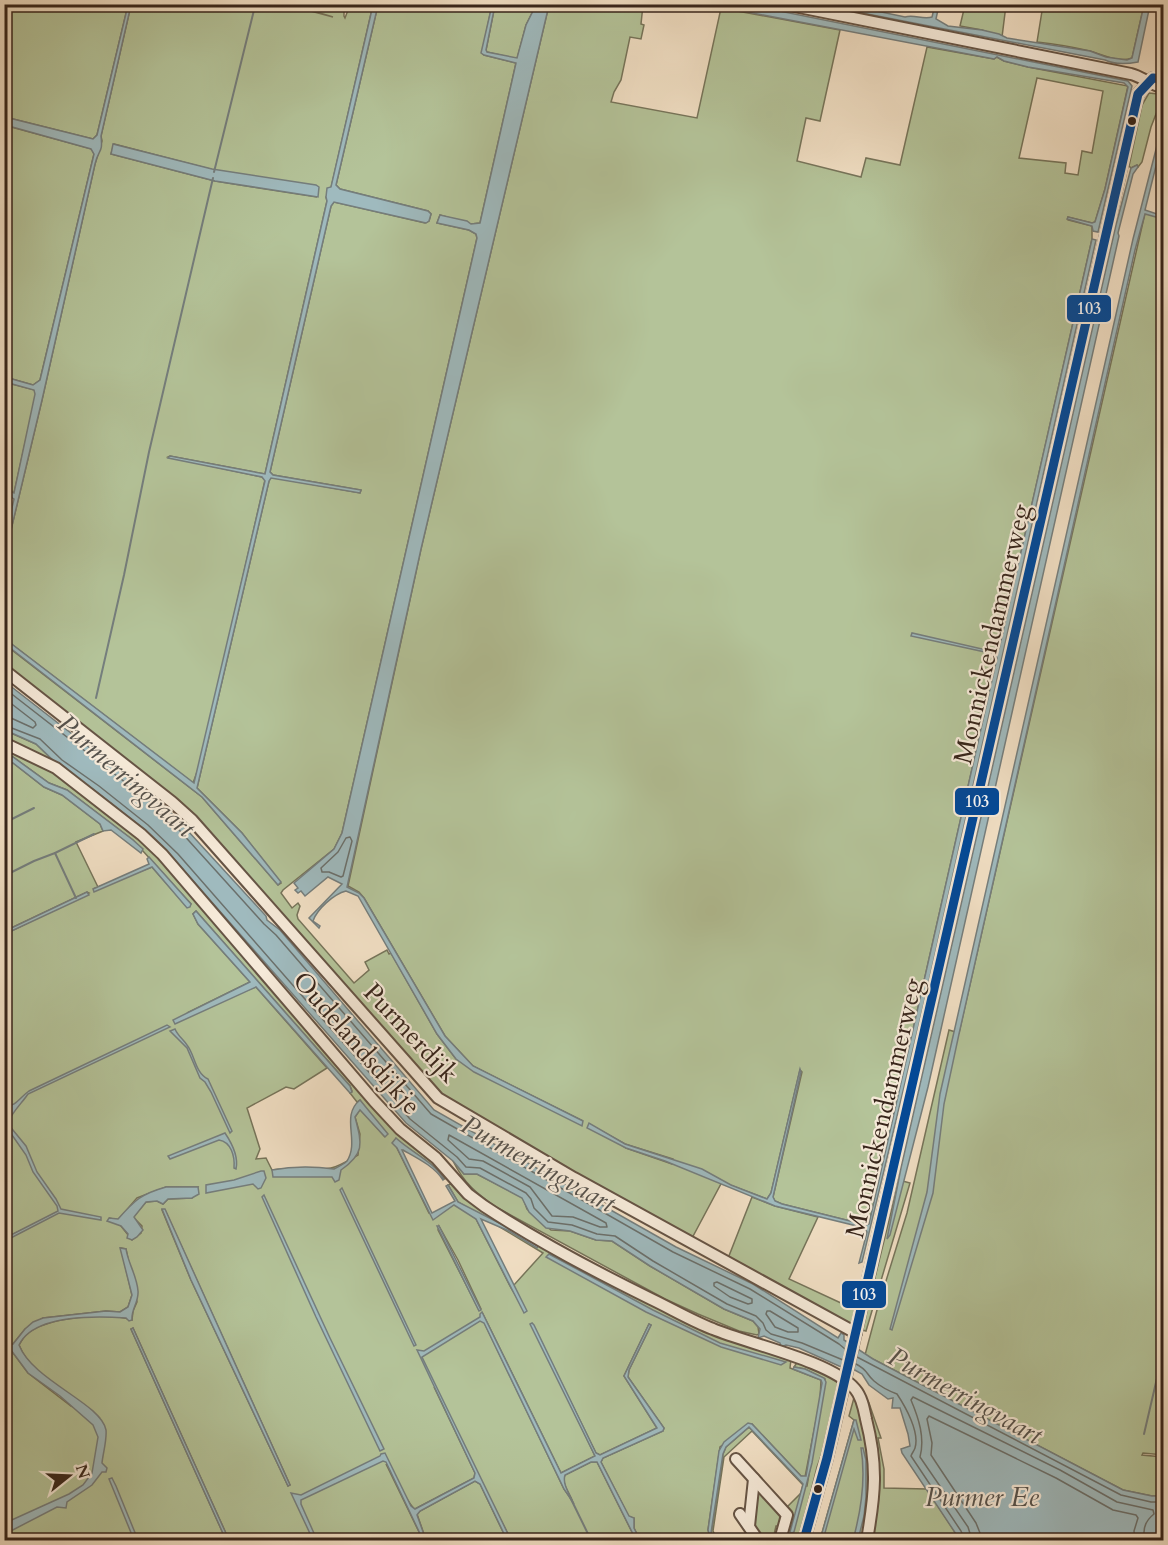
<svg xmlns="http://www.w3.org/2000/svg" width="1168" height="1545" viewBox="0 0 1168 1545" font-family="Cardo,serif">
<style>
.green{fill:#b4c399;stroke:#76745a;stroke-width:1.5;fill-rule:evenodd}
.water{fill:#9fbabe;stroke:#757e7d;stroke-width:1.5}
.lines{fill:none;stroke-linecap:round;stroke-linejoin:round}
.shore{stroke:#6b706c;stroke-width:1.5}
.stream{stroke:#757e7d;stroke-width:2}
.minor-casing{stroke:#665445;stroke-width:14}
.minor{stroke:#f6ead9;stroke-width:10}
.bus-1-casing{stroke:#f6ead9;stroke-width:14}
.bus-1{stroke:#004899;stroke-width:9}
.bus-dot{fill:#37251b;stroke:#f6ead9;stroke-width:2}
.labels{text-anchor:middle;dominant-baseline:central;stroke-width:4.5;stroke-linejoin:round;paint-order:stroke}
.street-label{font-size:26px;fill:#37251b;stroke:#f6ead9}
.water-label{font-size:27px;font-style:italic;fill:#56524c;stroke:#f6ead9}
.line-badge{stroke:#f6ead9;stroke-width:2}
.badge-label{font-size:16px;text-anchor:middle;font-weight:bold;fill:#fff}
</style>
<rect width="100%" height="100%" fill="#f1dfc4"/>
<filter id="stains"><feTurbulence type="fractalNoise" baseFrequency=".00333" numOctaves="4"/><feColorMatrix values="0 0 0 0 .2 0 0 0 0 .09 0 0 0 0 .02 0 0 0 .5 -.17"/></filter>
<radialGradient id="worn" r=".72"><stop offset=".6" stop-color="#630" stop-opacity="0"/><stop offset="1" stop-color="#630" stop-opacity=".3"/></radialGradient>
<g class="green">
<path d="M6,5H128L97,135L93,139L5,117Z"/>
<path d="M131,5H288L333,17L293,5H344V16L345,18L350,5H373L331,188L326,197L327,201L265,474L170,456L168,457L262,477L265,480L200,764L193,783L5,639V555L42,400L95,164L102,141L101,136ZM114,144L317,197L215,181L111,154Z"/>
<path d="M378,5H492L482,53L484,55L516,63L480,223L471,224L440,215L437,223L469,230L476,234L477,238L342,833L334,849L283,890L281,893L292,908L298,903L300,906L297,915L298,919L354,983L369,970L365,962L387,950L389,954L391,953L437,1034L456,1059L583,1121L473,1066L445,1036L364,898L359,892L348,886L421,549L549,5H643L641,24L644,25L641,39L630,37L621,80L614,92L611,102L697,118L721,8L840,30L820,121L806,118L797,161L861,177L866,158L900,165L927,47L994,59L997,57L1004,61L1028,67L1128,86L1105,189L1095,222L1092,223L1068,217V220L1092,226V239L869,1224L866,1225L782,1204L775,1201L773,1197L802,1072L800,1070L771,1193L767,1199L722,1182L691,1240L444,1101L187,812L5,669L4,644L202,797L278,885L281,883L242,833L197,788L269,481L271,477L360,493L361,490L273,475L270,472L331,206L334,202L425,223L429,221L431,214L428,211L340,189L336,185ZM1037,78L1103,91L1092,153L1082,151L1078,175L1065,173L1066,163L1019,158ZM589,1124L625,1144L673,1159L672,1164L626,1148Z"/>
<path d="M495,5H536L526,25L517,59L487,52L486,50Z"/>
<path d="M965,5H1006L1002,37L982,30L960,26Z"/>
<path d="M1043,5H1144L1132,58C1119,63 1103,55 1090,51C1073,47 1055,44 1037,42Z"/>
<path d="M1149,93L1158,94L1161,101L1151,127L1142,162L1138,167L1137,165L1131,168L1129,166L1142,105Z"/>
<path d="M4,125L92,149L94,154L40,380L33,385L5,377Z"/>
<path d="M1145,213L1164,219V1455L1143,1453L1142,1455L1163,1457V1496H1152L1123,1490L865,1355L877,1310L907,1213L949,1030L959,1033Z"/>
<path d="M4,382L35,390L36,394L14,493L5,489Z"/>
<path d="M4,730L36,744L58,765L5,740Z"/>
<path d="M5,747L52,769L159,854L428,1154L447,1178L444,1179C433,1162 411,1152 396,1139L397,1148L429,1213L437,1215L455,1203L476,1219L511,1288L526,1312L513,1286L543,1253L458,1202L448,1185L454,1183L584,1268L659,1309L698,1329L791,1359L790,1368L821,1380L820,1400L805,1477L801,1476L752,1424L720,1447L708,1530L711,1540H640L634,1528V1518L629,1517L601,1462L603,1458L663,1431L664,1428L628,1377L629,1370L651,1325L649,1324L624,1376L657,1428L600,1455L596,1453L532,1323L595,1456L561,1473L482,1312L484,1322L564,1489L572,1500C569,1492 561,1483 565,1475L591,1462H597L636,1540H511L434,1387L475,1473L474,1478L415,1509C406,1503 396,1475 386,1464L423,1540H229L133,1328L131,1329L226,1540H5V1342L28,1373L71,1406L100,1418C74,1398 31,1376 19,1345C22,1341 23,1337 27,1334C47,1317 108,1312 132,1320L133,1311L137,1302L126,1249L121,1248L132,1295L128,1307L120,1312L106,1311L43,1318L25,1329L13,1344L10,1345L5,1337V1240L22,1230L5,1238L4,1114L13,1105L5,1106V934L89,893L87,892L5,931V762L13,763L44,787L62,795L100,824L103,831L76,842L97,885L98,887L93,889L152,867L187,907L191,904L133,840L67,790L49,783L13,757L5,756ZM196,911L350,1086L352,1091L350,1093L357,1102L360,1100L385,1137L360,1109L355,1117L360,1134L358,1155C349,1160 340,1166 331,1168C312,1172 292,1166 272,1170L266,1158L256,1159L260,1149L247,1108L286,1087L294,1089L327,1068L256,987L187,1013L250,982L198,924L193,914ZM166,1187H198L192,1198L168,1199L163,1204L157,1201L146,1202L133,1217L142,1226L141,1233L132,1240L121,1226L109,1218L118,1220L137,1198ZM162,1210H165L290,1485L288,1486L191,1280ZM439,1226L458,1260L481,1309L479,1310L438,1230Z"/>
<path d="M453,1161L464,1174H477L523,1198L527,1209L551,1230L570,1231L596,1240L612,1241L650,1266L724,1309L753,1321L758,1327L759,1334L757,1335L739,1331L698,1314L665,1299L496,1207C476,1193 464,1183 453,1161Z"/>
<path d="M899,1180L910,1183L866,1331L862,1330Z"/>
<path d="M752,1197L775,1206L818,1217L789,1279L856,1310L853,1321L850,1324L727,1261Z"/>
<path d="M798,1361L837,1379L838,1386L824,1448L817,1467L799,1540H788L786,1537V1508L801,1493L803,1485L752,1431L724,1457L713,1531L718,1540H715L711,1533L723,1454L726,1447L748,1428H750L803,1484L804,1486H807L825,1379L805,1369L794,1367Z"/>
<path d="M858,1385L869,1403L881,1438H878L884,1469V1488L927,1489L960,1540H870L876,1502Z"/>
<path d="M855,1394L872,1455L866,1540H820L854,1420L849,1416Z"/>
<path d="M475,1481L480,1484L507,1540H426L417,1514L420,1511Z"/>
<path d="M759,1491L782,1515L781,1526H776L773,1539L777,1540H761L752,1521L756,1493Z"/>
</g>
<g class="water">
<path d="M128,5H131L101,136C103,154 99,148 95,164L42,400L5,555V538L14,499L5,493V489L14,493L35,394L34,390L5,382V377L33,385L40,380L94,154L91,149L5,125V117L93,139L97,135Z"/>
<path d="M373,5H378L336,185L340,189L428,211L431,214L429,221L426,223L334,202L331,206L270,472L273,475L361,490L360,493L271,478L269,481L197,788L242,833L281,882L278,885L202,797L5,644V639L194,783L265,481L262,477L168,458L170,456L265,474L327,201L326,197L327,188L331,187Z"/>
<path d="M492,5H495L486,50L487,52L517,58L526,25L536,5H549L421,549L347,887L359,893L364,898L445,1036L473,1066L583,1121L582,1126L474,1072L456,1059L437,1034L358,896L346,891C334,894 317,909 313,921L320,926L319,928L309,918L342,884L328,877L305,896L301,891L298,893L295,890L298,888L294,883L334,849L342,833L477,238L476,234L469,230L437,223L440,215L467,221L471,224L480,223L516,63L484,55L481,53Z"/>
<path d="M709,5H749L1128,81L1132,86L1098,232L1093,231L1092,226L1067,219L1068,217L1092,223L1095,222L1105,189L1128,87L1124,83L1028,67L1004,61L997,57L994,59L737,10L729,11Z"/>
<path d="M821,5H848L905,17C914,14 923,20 932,17L935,5H939L936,19L948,26L982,30L999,34L1007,38L1090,51L1106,57L1127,60L1132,58L1144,5H1150L1138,62C1127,64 1115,65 1105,60Z"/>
<path d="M1163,122V138L1145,210L1163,216V219L1145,214L1135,250L959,1034L944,1104L933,1193L892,1330L890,1329L927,1192L940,1094L1133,239Z"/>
<path d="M113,144L212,169L316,185L319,187L318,197L215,181L111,154Z"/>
<path d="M1137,165L1138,167L1133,174L1118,233L1119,236L928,1087L890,1235L887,1239L901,1168L1116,225L1131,168Z"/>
<path d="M1092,239L1096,240L923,1008L862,1262L859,1263L867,1232L865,1228L775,1206L665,1161L626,1148L587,1128L589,1123L625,1144L702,1169L731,1185L767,1199L771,1193L800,1069L801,1072L773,1197L775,1201L782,1204L866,1225L869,1224L997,658L994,654L911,636L912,633L995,652L999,649Z"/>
<path d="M4,681L166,807L266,916L267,920L280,930L434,1110L676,1247L753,1284L838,1338L841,1333L844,1335V1340L873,1359L1123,1490L1152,1496H1163V1526L1158,1528L1157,1533L1159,1540H960L902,1453L901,1449L910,1446L908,1434L900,1408H892L893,1398L888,1399L869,1385L862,1374L853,1369L839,1366L799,1348L786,1345L781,1347L780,1343L764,1336L758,1338L760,1329L753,1321L724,1309L650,1266L612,1241L596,1240L570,1231L546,1228L529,1212L522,1198L477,1174H464L453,1161L406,1123L173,858L144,829L95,791L58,765L36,744L5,730Z"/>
<path d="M5,756L13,757L49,783L67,790L133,840L143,849L141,853L111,830L103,831L100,824L62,795L44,787L13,763L5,762Z"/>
<path d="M149,857L191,904L190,907L187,908L152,867L94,892L93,889L149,864L147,859Z"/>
<path d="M87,892L89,895L5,934V931Z"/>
<path d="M196,911L350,1086L352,1092L350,1093L256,987L175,1024L173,1020L250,982L198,924L193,914Z"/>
<path d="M167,1025L170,1027L28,1094C23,1102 9,1115 8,1124L26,1146L37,1172L56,1199L61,1209L101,1217V1220L59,1213L5,1241V1238L58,1211L57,1206L33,1172L26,1155L5,1125V1106C16,1107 20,1097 29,1091Z"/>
<path d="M175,1029C178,1036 183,1039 187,1045C195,1055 195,1073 208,1079L232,1131L230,1133L211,1092L205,1082L200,1078L187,1048L170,1031Z"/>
<path d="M360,1100L388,1134L385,1137L360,1110L355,1117C362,1144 365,1153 341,1170L339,1180L335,1182L332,1177H273L272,1170C293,1166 313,1166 334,1169C338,1167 344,1164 347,1161C360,1141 340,1116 360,1100Z"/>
<path d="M225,1133C231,1142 239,1156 236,1169L234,1168C235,1156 231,1142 219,1140L170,1159L168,1156Z"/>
<path d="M396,1138C411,1152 433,1161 444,1179L443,1180C434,1166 417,1158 403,1150H402L432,1213L455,1201L446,1186L448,1185L458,1202L509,1228L538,1246L537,1248L509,1231L481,1219L527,1311L524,1313L476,1219L454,1205L433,1220L397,1148L392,1143Z"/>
<path d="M261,1171H264L266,1178L261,1188L258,1189L253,1184L206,1193V1185L234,1180Z"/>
<path d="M166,1187H198L199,1194L192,1198L168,1199L163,1204L157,1201L146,1202L134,1217L143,1230L137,1237L132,1240L127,1238L128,1234L121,1226L107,1221L109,1218L118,1219C135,1200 141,1194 166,1187Z"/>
<path d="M342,1188L416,1345L414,1346L340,1190Z"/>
<path d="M264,1195L330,1338L384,1449L380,1451L316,1317L262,1197Z"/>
<path d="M162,1209H165L290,1485L288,1486L191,1280Z"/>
<path d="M437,1226H439L481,1310L479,1311Z"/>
<path d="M120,1248L126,1249C128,1263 137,1276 138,1291C139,1302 131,1309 132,1320L129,1321L126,1318C96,1316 34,1314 19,1345C33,1381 101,1403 106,1430C107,1440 103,1453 102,1463L107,1468L106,1472H102L92,1485L67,1502L66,1508L57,1507L5,1534L6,1540H5V1523L69,1494L83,1485L92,1473L98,1437L93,1425L60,1396L28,1373L5,1342V1337L10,1345L13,1344L25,1329L33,1322L43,1318L106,1311L120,1312L128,1307L132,1295Z"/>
<path d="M549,1254L653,1310L720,1343L786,1362L781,1365L721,1347L646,1312L546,1257Z"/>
<path d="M482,1312L561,1473L595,1456L530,1324L532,1323L534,1325L596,1453L600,1455L657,1428L624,1376L649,1324L651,1325L629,1370L628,1377L664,1428L663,1431L603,1458L601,1462L629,1516L634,1518V1528L640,1540H636L597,1462H591L565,1475C562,1484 570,1495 574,1504L564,1489L484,1323L480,1321L422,1357L511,1540H507L480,1484L475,1481L420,1511L417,1515L426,1540H423L386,1462L383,1461L301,1500V1504L317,1540H313L291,1493L301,1495L380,1456L381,1454L385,1453L411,1506L415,1509L474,1478L475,1473L417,1350L424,1351L480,1317V1314Z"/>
<path d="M133,1328L229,1540H226L131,1329Z"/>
<path d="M794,1367L805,1369L824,1378L826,1382L812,1463L794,1532L792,1533L790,1532L803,1484L749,1427L726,1447L723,1454L711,1533L715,1540H711L708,1530L719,1451L724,1442L748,1423L752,1424L801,1476H806L822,1383L821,1380L793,1369Z"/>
<path d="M854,1420H856L861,1440H858L854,1429L823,1540H820Z"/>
<path d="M861,1448H863L866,1460V1497L864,1516L858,1540H853C861,1511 866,1479 861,1448Z"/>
<path d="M112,1478L116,1486L138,1540H134L109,1479Z"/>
</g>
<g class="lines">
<g class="shore">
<path d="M4,688L162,811L264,924L276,935L431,1114L673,1252L750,1289L839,1344L845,1349"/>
<path d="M4,698L35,722L36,725L33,728L11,718L4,717"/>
<path d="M4,725L40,739L62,760L99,786L148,825L178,854L410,1119L457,1157L466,1167L480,1168L526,1193L531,1199L534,1208L548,1222L572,1225L597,1234L615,1236L653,1261L727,1304L756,1316L763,1323L766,1330L771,1334L802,1343L843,1360"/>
<path d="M350,837L352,841L343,876L341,877L329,872H322L321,868L338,852L346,838Z"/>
<path d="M449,1135L606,1223L607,1227H600L573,1217L552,1216L530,1187L483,1161L469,1159L448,1140Z"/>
<path d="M717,1282L752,1299V1303L748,1304L730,1297L714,1286V1283Z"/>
<path d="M770,1311L798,1328V1332H788L775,1327L766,1314L767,1311Z"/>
<path d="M857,1357L1121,1495L1151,1502H1164"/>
<path d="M856,1364C868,1370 866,1374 874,1381C881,1387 889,1391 897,1394C905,1406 920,1432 915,1448C914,1451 912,1453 911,1456L961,1531L965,1540"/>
<path d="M972,1540L968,1527L920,1457C925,1438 919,1419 911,1400L913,1397L1060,1470L1117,1502L1153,1510L1154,1514C1145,1521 1142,1529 1145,1540"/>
<path d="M981,1540L980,1533L976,1523L931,1455L932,1443L927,1419L929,1416L1056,1478L1113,1510L1136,1515L1138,1518L1134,1531L1135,1540"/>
</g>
<g class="stream">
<path d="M214,172L255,6"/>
<path d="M96,698L124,575L149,452L213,178"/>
<path d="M4,823L34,808"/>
<path d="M55,853L94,834"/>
<path d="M4,876L34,861L55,853L76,898"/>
<path d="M1144,1434L1164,1348"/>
<path d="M570,1497L591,1540"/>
</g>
<defs>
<g id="minor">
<path d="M784,4L1131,74C1143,77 1151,86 1164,87"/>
<path d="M4,670L172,802L192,820L438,1098L574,1178L856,1333"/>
<path d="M4,743L56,768L142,835L162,854L374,1101L400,1129L436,1158L468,1194L484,1206C537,1241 594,1271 651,1299C672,1309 692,1321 713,1329C749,1344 831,1361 855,1389C862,1397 864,1409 866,1419C878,1466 875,1494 867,1540"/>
<path d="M736,1459L787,1515L780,1540"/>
<path d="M740,1514L758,1540"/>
<path d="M749,1526L754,1479"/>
<path d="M804,1540L827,1458L845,1380L1138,94L1153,78L1164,79"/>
</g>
</defs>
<use href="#minor" class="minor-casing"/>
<use href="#minor" class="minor"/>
<defs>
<path id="bus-1" d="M804,1540L827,1458L1138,94L1153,78L1164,79"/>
</defs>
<use href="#bus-1" class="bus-1-casing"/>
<use href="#bus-1" class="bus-1"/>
</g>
<g class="bus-dot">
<circle cx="1132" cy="121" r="5"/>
<circle cx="818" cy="1489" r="5"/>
</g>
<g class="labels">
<g class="street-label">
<text transform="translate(992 634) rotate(-77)">Monnickendammerweg</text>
<text transform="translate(411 1033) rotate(47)">Purmerdijk</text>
<text transform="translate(357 1043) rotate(49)">Oudelandsdijkje</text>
<text transform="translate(884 1108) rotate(-77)">Monnickendammerweg</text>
</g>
<g class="water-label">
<text transform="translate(126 776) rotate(41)">Purmerringvaart</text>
<text transform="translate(538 1164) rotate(29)">Purmerringvaart</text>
<text transform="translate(965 1396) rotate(29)">Purmerringvaart</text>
<text x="982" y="1497">Purmer Ee</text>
</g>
</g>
<g class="line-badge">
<rect x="1066" y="294" width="46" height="29" rx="6" fill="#004899"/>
<rect x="954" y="787" width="46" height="29" rx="6" fill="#004899"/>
<rect x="841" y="1280" width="46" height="29" rx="6" fill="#004899"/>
</g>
<g class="badge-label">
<text x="1089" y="314">103</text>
<text x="977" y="807">103</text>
<text x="864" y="1300">103</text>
</g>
<rect width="1168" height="1545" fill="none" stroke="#f1dfc4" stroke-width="24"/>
<rect x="6" y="6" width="1156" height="1533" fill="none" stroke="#37251b" stroke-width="3"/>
<rect x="12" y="12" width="1144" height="1521" fill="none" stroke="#37251b" stroke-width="1.5"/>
<g transform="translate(69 1476) rotate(72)" stroke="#f6ead9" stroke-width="4.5" paint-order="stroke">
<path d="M0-4.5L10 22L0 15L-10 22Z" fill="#37251b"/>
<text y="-9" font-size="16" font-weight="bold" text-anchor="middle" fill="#37251b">N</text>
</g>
<rect width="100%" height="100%" filter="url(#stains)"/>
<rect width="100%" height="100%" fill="url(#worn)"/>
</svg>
